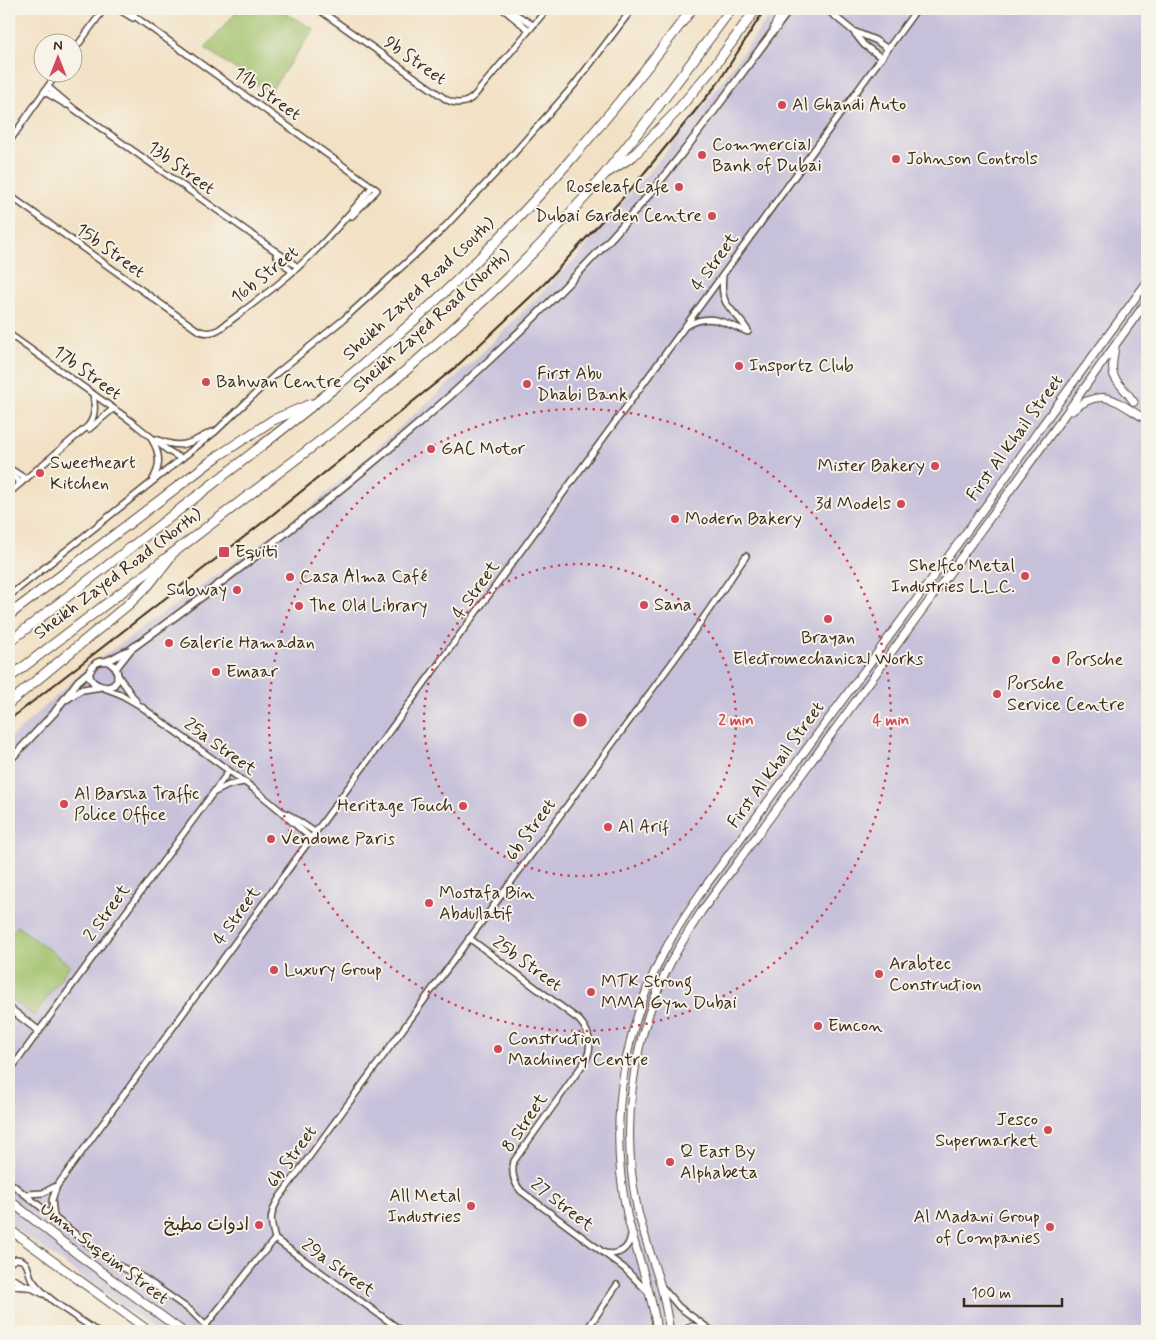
<svg xmlns="http://www.w3.org/2000/svg" width="1156" height="1340" viewBox="0 0 1156 1340" font-family="Mynerve,'Playpen Sans Arabic',sans-serif">
<style>
.industrial{fill:#c6c0da}
.green{fill:#9fc06a;stroke:#6d7544}
.lines{fill:none;stroke-linecap:round;stroke-linejoin:round}
.minor-casing{stroke:#564537;stroke-width:8}
.tertiary-casing{stroke:#564537;stroke-width:9}
.secondary-casing{stroke:#564537;stroke-width:9}
.primary-casing{stroke:#564537;stroke-width:10}
.motorway-casing{stroke:#564537;stroke-width:11}
.minor{stroke:#fff;stroke-width:5}
.tertiary{stroke:#fff;stroke-width:6}
.secondary{stroke:#fff;stroke-width:7}
.primary{stroke:#fff;stroke-width:8}
.motorway{stroke:#fff;stroke-width:9}
.rail{stroke:#3b2a1e;stroke-width:2}
.ring{fill:none;stroke:#d1495b;stroke-width:2.5;stroke-dasharray:2.5 5}
.poi-dot{fill:#d1495b;stroke:#f7f3e8;stroke-width:2}
.labels{text-anchor:middle;dominant-baseline:central;stroke-width:4;stroke-linejoin:round;paint-order:stroke}
.street-label{font-size:18px;fill:#3b2a1e;stroke:#f7f3e8}
.poi-label{font-size:18px;fill:#3b2a1e;stroke:#f7f3e8;text-anchor:start}
.centre{fill:#d1495b;stroke:#f7f3e8;stroke-width:2.5}
.ring-label{font-size:15px;text-anchor:middle;font-weight:bold;fill:#d1495b;stroke:#f7f3e8;stroke-width:4;stroke-linejoin:round;paint-order:stroke}
</style>
<rect width="100%" height="100%" fill="#f7f3e8"/>
<filter id="ink" filterUnits="userSpaceOnUse"><feTurbulence type="fractalNoise" baseFrequency=".02" numOctaves="2"/><feDisplacementMap in="SourceGraphic" scale="10" xChannelSelector="R" yChannelSelector="G"/><feConvolveMatrix kernelMatrix="1 2 1 2 8 2 1 2 1" color-interpolation-filters="sRGB"/></filter>
<filter id="wash" filterUnits="userSpaceOnUse"><feTurbulence type="fractalNoise" baseFrequency=".0096" numOctaves="4" result="noise"/><feDisplacementMap in="SourceGraphic" scale="20" xChannelSelector="R" yChannelSelector="G"/><feGaussianBlur stdDeviation="1.12" result="paint"/><feColorMatrix in="noise" values="0 0 0 0 0 0 0 0 0 0 0 0 0 0 0 0 0 1.4 0 .05"/><feComposite in="paint" operator="in"/></filter>
<g filter="url(#wash)">
<rect width="100%" height="100%" fill="#f2e1c5"/>
<path class="industrial" d="M774,9H1147V1331H157L9,1224V739L91,665L311,507L478,357L580,254L706,104Z"/>
<g class="green">
<path d="M239,9H277L314,29L269,93L205,48Z"/>
<path d="M17,926L70,965L34,1016L9,998V936Z"/>
</g>
</g>
<g filter="url(#ink)">
<g class="lines">
<defs>
<g id="minor">
<path d="M118,9L133,18"/>
<path d="M126,9L141,21L377,190L352,216"/>
<path d="M318,9L447,100C457,105 466,104 474,96L547,9"/>
<path d="M503,9L529,30"/>
<path d="M508,9L533,25"/>
<path d="M826,9L853,31L864,45L882,58"/>
<path d="M853,31L875,40L888,49"/>
<path d="M72,53L104,9"/>
<path d="M48,87L74,109L298,267"/>
<path d="M45,92L67,105"/>
<path d="M9,142L58,72"/>
<path d="M9,195L196,329C204,334 212,334 221,328C252,304 285,281 313,253C334,232 353,210 372,187"/>
<path d="M276,255L292,272"/>
<path d="M723,276C719,309 734,307 748,331"/>
<path d="M688,325C712,312 726,324 748,332"/>
<path d="M9,334L131,421L167,450L180,458"/>
<path d="M89,429L113,409"/>
<path d="M156,439C180,450 190,444 211,432"/>
<path d="M152,440C160,453 161,466 153,479"/>
<path d="M9,468L26,479"/>
<path d="M9,473L21,483"/>
<path d="M9,493L88,426C96,416 95,406 93,394"/>
<path d="M9,596L216,431L277,373L344,319L439,233L509,159L575,84L632,9"/>
<path d="M117,674L136,701"/>
<path d="M104,688L120,694L139,705L254,789L282,812L289,819L311,838"/>
<path d="M215,792L229,785L244,782"/>
<path d="M283,812L291,816L315,832"/>
<path d="M469,938L579,1020C590,1032 593,1045 586,1060L514,1161C511,1173 513,1182 521,1191L624,1268L647,1291"/>
<path d="M9,1072L229,771"/>
<path d="M9,1182L111,1262L144,1278L191,1311L211,1331"/>
<path d="M27,1194L43,1193L56,1186"/>
<path d="M54,1217L52,1200L57,1186L917,9"/>
<path d="M605,1253C619,1256 629,1249 631,1235"/>
<path d="M9,1263L16,1259C31,1260 26,1272 33,1281C49,1302 76,1316 96,1331"/>
<path d="M9,1277L43,1294"/>
<path d="M662,1287L679,1307L712,1331"/>
<path d="M206,1325L257,1260L275,1239"/>
<path d="M402,1331L275,1239C270,1221 269,1215 279,1198L682,649L746,556"/>
<path d="M586,1331L617,1285"/>
<path d="M683,1331L692,1326L704,1328"/>
</g>
<g id="tertiary">
<path d="M108,661L116,668C127,702 72,684 95,664C98,661 102,661 106,661C112,660 121,653 127,651"/>
<path d="M116,668L131,649C301,526 471,391 613,236C678,165 732,85 790,9"/>
<path d="M67,699L80,690L99,687"/>
<path d="M9,761L54,713L78,681L91,670"/>
<path d="M9,1008L39,1031"/>
<path d="M9,1285L31,1287"/>
</g>
<g id="secondary">
<path d="M1115,348C1108,383 1116,376 1134,402"/>
<path d="M1072,411C1103,384 1118,403 1147,420"/>
<path d="M657,1331C652,1291 636,1254 627,1214C607,1120 624,1022 671,939C681,921 693,904 704,888L995,493L1040,428L1147,282"/>
<path d="M670,1331C667,1316 665,1301 661,1287C653,1260 643,1234 637,1207C621,1130 631,1045 665,974C675,952 688,932 701,912L1017,481L1147,301"/>
</g>
<g id="primary">
<path d="M9,1200L80,1256L182,1331"/>
<path d="M9,1229L149,1331"/>
</g>
<g id="motorway">
<path d="M775,28L781,15V9"/>
<path d="M608,172L633,156L676,112L713,68L756,9"/>
<path d="M9,615L218,456L273,420L311,404"/>
<path d="M9,642C82,585 155,529 228,472C296,419 364,366 428,308C527,216 611,116 692,9"/>
<path d="M9,678L337,428C432,351 525,268 604,175C648,121 690,65 731,9"/>
<path d="M9,703L130,603L150,583L171,556"/>
</g>
</defs>
<use href="#minor" class="minor-casing"/>
<use href="#tertiary" class="tertiary-casing"/>
<use href="#secondary" class="secondary-casing"/>
<use href="#primary" class="primary-casing"/>
<use href="#motorway" class="motorway-casing"/>
<use href="#minor" class="minor"/>
<use href="#tertiary" class="tertiary"/>
<use href="#secondary" class="secondary"/>
<use href="#primary" class="primary"/>
<use href="#motorway" class="motorway"/>
<path class="rail" d="M9,720L267,519L457,366L545,283L631,189L718,83L765,9"/>
</g>
</g>
<g class="ring">
<circle cx="580" cy="720" r="156"/>
<circle cx="580" cy="720" r="311"/>
</g>
<g class="poi-dot">
<circle cx="782" cy="105" r="5"/>
<circle cx="702" cy="155" r="5"/>
<circle cx="896" cy="159" r="5"/>
<circle cx="679" cy="187" r="5"/>
<circle cx="712" cy="216" r="5"/>
<circle cx="739" cy="366" r="5"/>
<circle cx="206" cy="382" r="5"/>
<circle cx="527" cy="384" r="5"/>
<circle cx="431" cy="449" r="5"/>
<circle cx="935" cy="466" r="5"/>
<circle cx="40" cy="473" r="5"/>
<circle cx="901" cy="504" r="5"/>
<circle cx="675" cy="519" r="5"/>
<rect x="218" y="546" width="12" height="12" rx="2.5"/>
<circle cx="1025" cy="576" r="5"/>
<circle cx="290" cy="577" r="5"/>
<circle cx="237" cy="590" r="5"/>
<circle cx="644" cy="605" r="5"/>
<circle cx="299" cy="606" r="5"/>
<circle cx="828" cy="619" r="5"/>
<circle cx="169" cy="643" r="5"/>
<circle cx="1056" cy="660" r="5"/>
<circle cx="216" cy="672" r="5"/>
<circle cx="997" cy="694" r="5"/>
<circle cx="64" cy="804" r="5"/>
<circle cx="463" cy="806" r="5"/>
<circle cx="608" cy="827" r="5"/>
<circle cx="271" cy="839" r="5"/>
<circle cx="429" cy="903" r="5"/>
<circle cx="274" cy="970" r="5"/>
<circle cx="879" cy="974" r="5"/>
<circle cx="591" cy="992" r="5"/>
<circle cx="818" cy="1026" r="5"/>
<circle cx="498" cy="1049" r="5"/>
<circle cx="1048" cy="1130" r="5"/>
<circle cx="670" cy="1162" r="5"/>
<circle cx="471" cy="1206" r="5"/>
<circle cx="259" cy="1225" r="5"/>
<circle cx="1050" cy="1227" r="5"/>
</g>
<g class="labels">
<g class="street-label">
<text transform="translate(415 61) rotate(35)">9b Street</text>
<text transform="translate(267 94) rotate(36)">11b Street</text>
<text transform="translate(181 168) rotate(36)">13b Street</text>
<text transform="translate(110 251) rotate(36)">15b Street</text>
<text transform="translate(715 262) rotate(-54)">4 Street</text>
<text transform="translate(265 275) rotate(-39)">16b Street</text>
<text transform="translate(419 289) rotate(-43)">Sheikh Zayed Road (south)</text>
<text transform="translate(432 321) rotate(-42)">Sheikh Zayed Road (North)</text>
<text transform="translate(87 373) rotate(36)">17b Street</text>
<text transform="translate(1015 438) rotate(-54)">First Al Khail Street</text>
<text transform="translate(118 574) rotate(-37)">Sheikh Zayed Road (North)</text>
<text transform="translate(476 590) rotate(-54)">4 Street</text>
<text transform="translate(220 747) rotate(36)">25a Street</text>
<text transform="translate(776 765) rotate(-54)">First Al Khail Street</text>
<text transform="translate(531 830) rotate(-54)">6b Street</text>
<text transform="translate(107 913) rotate(-54)">2 Street</text>
<text transform="translate(237 916) rotate(-54)">4 Street</text>
<text transform="translate(527 964) rotate(36)">25b Street</text>
<text transform="translate(525 1123) rotate(-56)">8 Street</text>
<text transform="translate(292 1157) rotate(-54)">6b Street</text>
<text transform="translate(562 1205) rotate(38)">27 Street</text>
<text transform="translate(104 1254) rotate(37)">Umm Suqeim Street</text>
<text transform="translate(338 1268) rotate(36)">29a Street</text>
</g>
<g class="poi-label">
<text x="792" y="105">Al Ghandi Auto</text>
<text x="712" y="145">Commercial<tspan x="712" dy="21">Bank of Dubai</tspan></text>
<text x="906" y="159">Johnson Controls</text>
<text x="669" y="187" text-anchor="end">Roseleaf Cafe</text>
<text x="702" y="216" text-anchor="end">Dubai Garden Centre</text>
<text x="749" y="366">Insportz Club</text>
<text x="537" y="374">First Abu<tspan x="537" dy="21">Dhabi Bank</tspan></text>
<text x="216" y="382">Bahwan Centre</text>
<text x="441" y="449">GAC Motor</text>
<text x="50" y="463">Sweetheart<tspan x="50" dy="21">Kitchen</tspan></text>
<text x="925" y="466" text-anchor="end">Mister Bakery</text>
<text x="891" y="504" text-anchor="end">3d Models</text>
<text x="685" y="519">Modern Bakery</text>
<text x="235" y="552">Equiti</text>
<text x="1015" y="566" text-anchor="end">Shelfco Metal<tspan x="1015" dy="21">Industries L.L.C.</tspan></text>
<text x="300" y="577">Casa Alma Café</text>
<text x="227" y="590" text-anchor="end">Subway</text>
<text x="654" y="605">Sana</text>
<text x="309" y="606">The Old Library</text>
<text x="828" y="638" text-anchor="middle">Brayan<tspan x="828" dy="21">Electromechanical Works</tspan></text>
<text x="179" y="643">Galerie Hamadan</text>
<text x="1066" y="660">Porsche</text>
<text x="226" y="672">Emaar</text>
<text x="1007" y="684">Porsche<tspan x="1007" dy="21">Service Centre</tspan></text>
<text x="74" y="794">Al Barsha Traffic<tspan x="74" dy="21">Police Office</tspan></text>
<text x="453" y="806" text-anchor="end">Heritage Touch</text>
<text x="618" y="827">Al Arif</text>
<text x="281" y="839">Vendome Paris</text>
<text x="439" y="893">Mostafa Bin<tspan x="439" dy="21">Abdullatif</tspan></text>
<text x="889" y="964">Arabtec<tspan x="889" dy="21">Construction</tspan></text>
<text x="284" y="970">Luxury Group</text>
<text x="601" y="982">MTK Strong<tspan x="601" dy="21">MMA Gym Dubai</tspan></text>
<text x="828" y="1026">Emcon</text>
<text x="508" y="1039">Construction<tspan x="508" dy="21">Machinery Centre</tspan></text>
<text x="1038" y="1120" text-anchor="end">Jesco<tspan x="1038" dy="21">Supermarket</tspan></text>
<text x="680" y="1152">Q East By<tspan x="680" dy="21">Alphabeta</tspan></text>
<text x="461" y="1196" text-anchor="end">All Metal<tspan x="461" dy="21">Industries</tspan></text>
<text x="1040" y="1217" text-anchor="end">Al Madani Group<tspan x="1040" dy="21">of Companies</tspan></text>
<text x="249" y="1225" text-anchor="end">ادوات مطبخ</text>
</g>
</g>
<circle cx="580" cy="720" r="8" class="centre"/>
<g class="ring-label">
<text x="736" y="725">2 min</text>
<text x="891" y="725">4 min</text>
</g>
<rect width="1156" height="1340" fill="none" stroke="#f7f3e8" stroke-width="30"/>
<g transform="translate(58 58)"><circle r="24" fill="#f7f3e8" stroke="#aca397"/>
<path d="M0-4L9 19L0 12L-9 19Z" fill="#d1495b"/>
<text y="-8" font-size="14" font-weight="bold" text-anchor="middle" fill="#3b2a1e">N</text>
</g>
<path d="M964 1298v8h98v-8" fill="none" stroke="#3b2a1e" stroke-width="2.5"/>
<text x="971" y="1298" font-size="15" fill="#3b2a1e" stroke="#f7f3e8" stroke-width="4" paint-order="stroke">100 m</text>
</svg>
